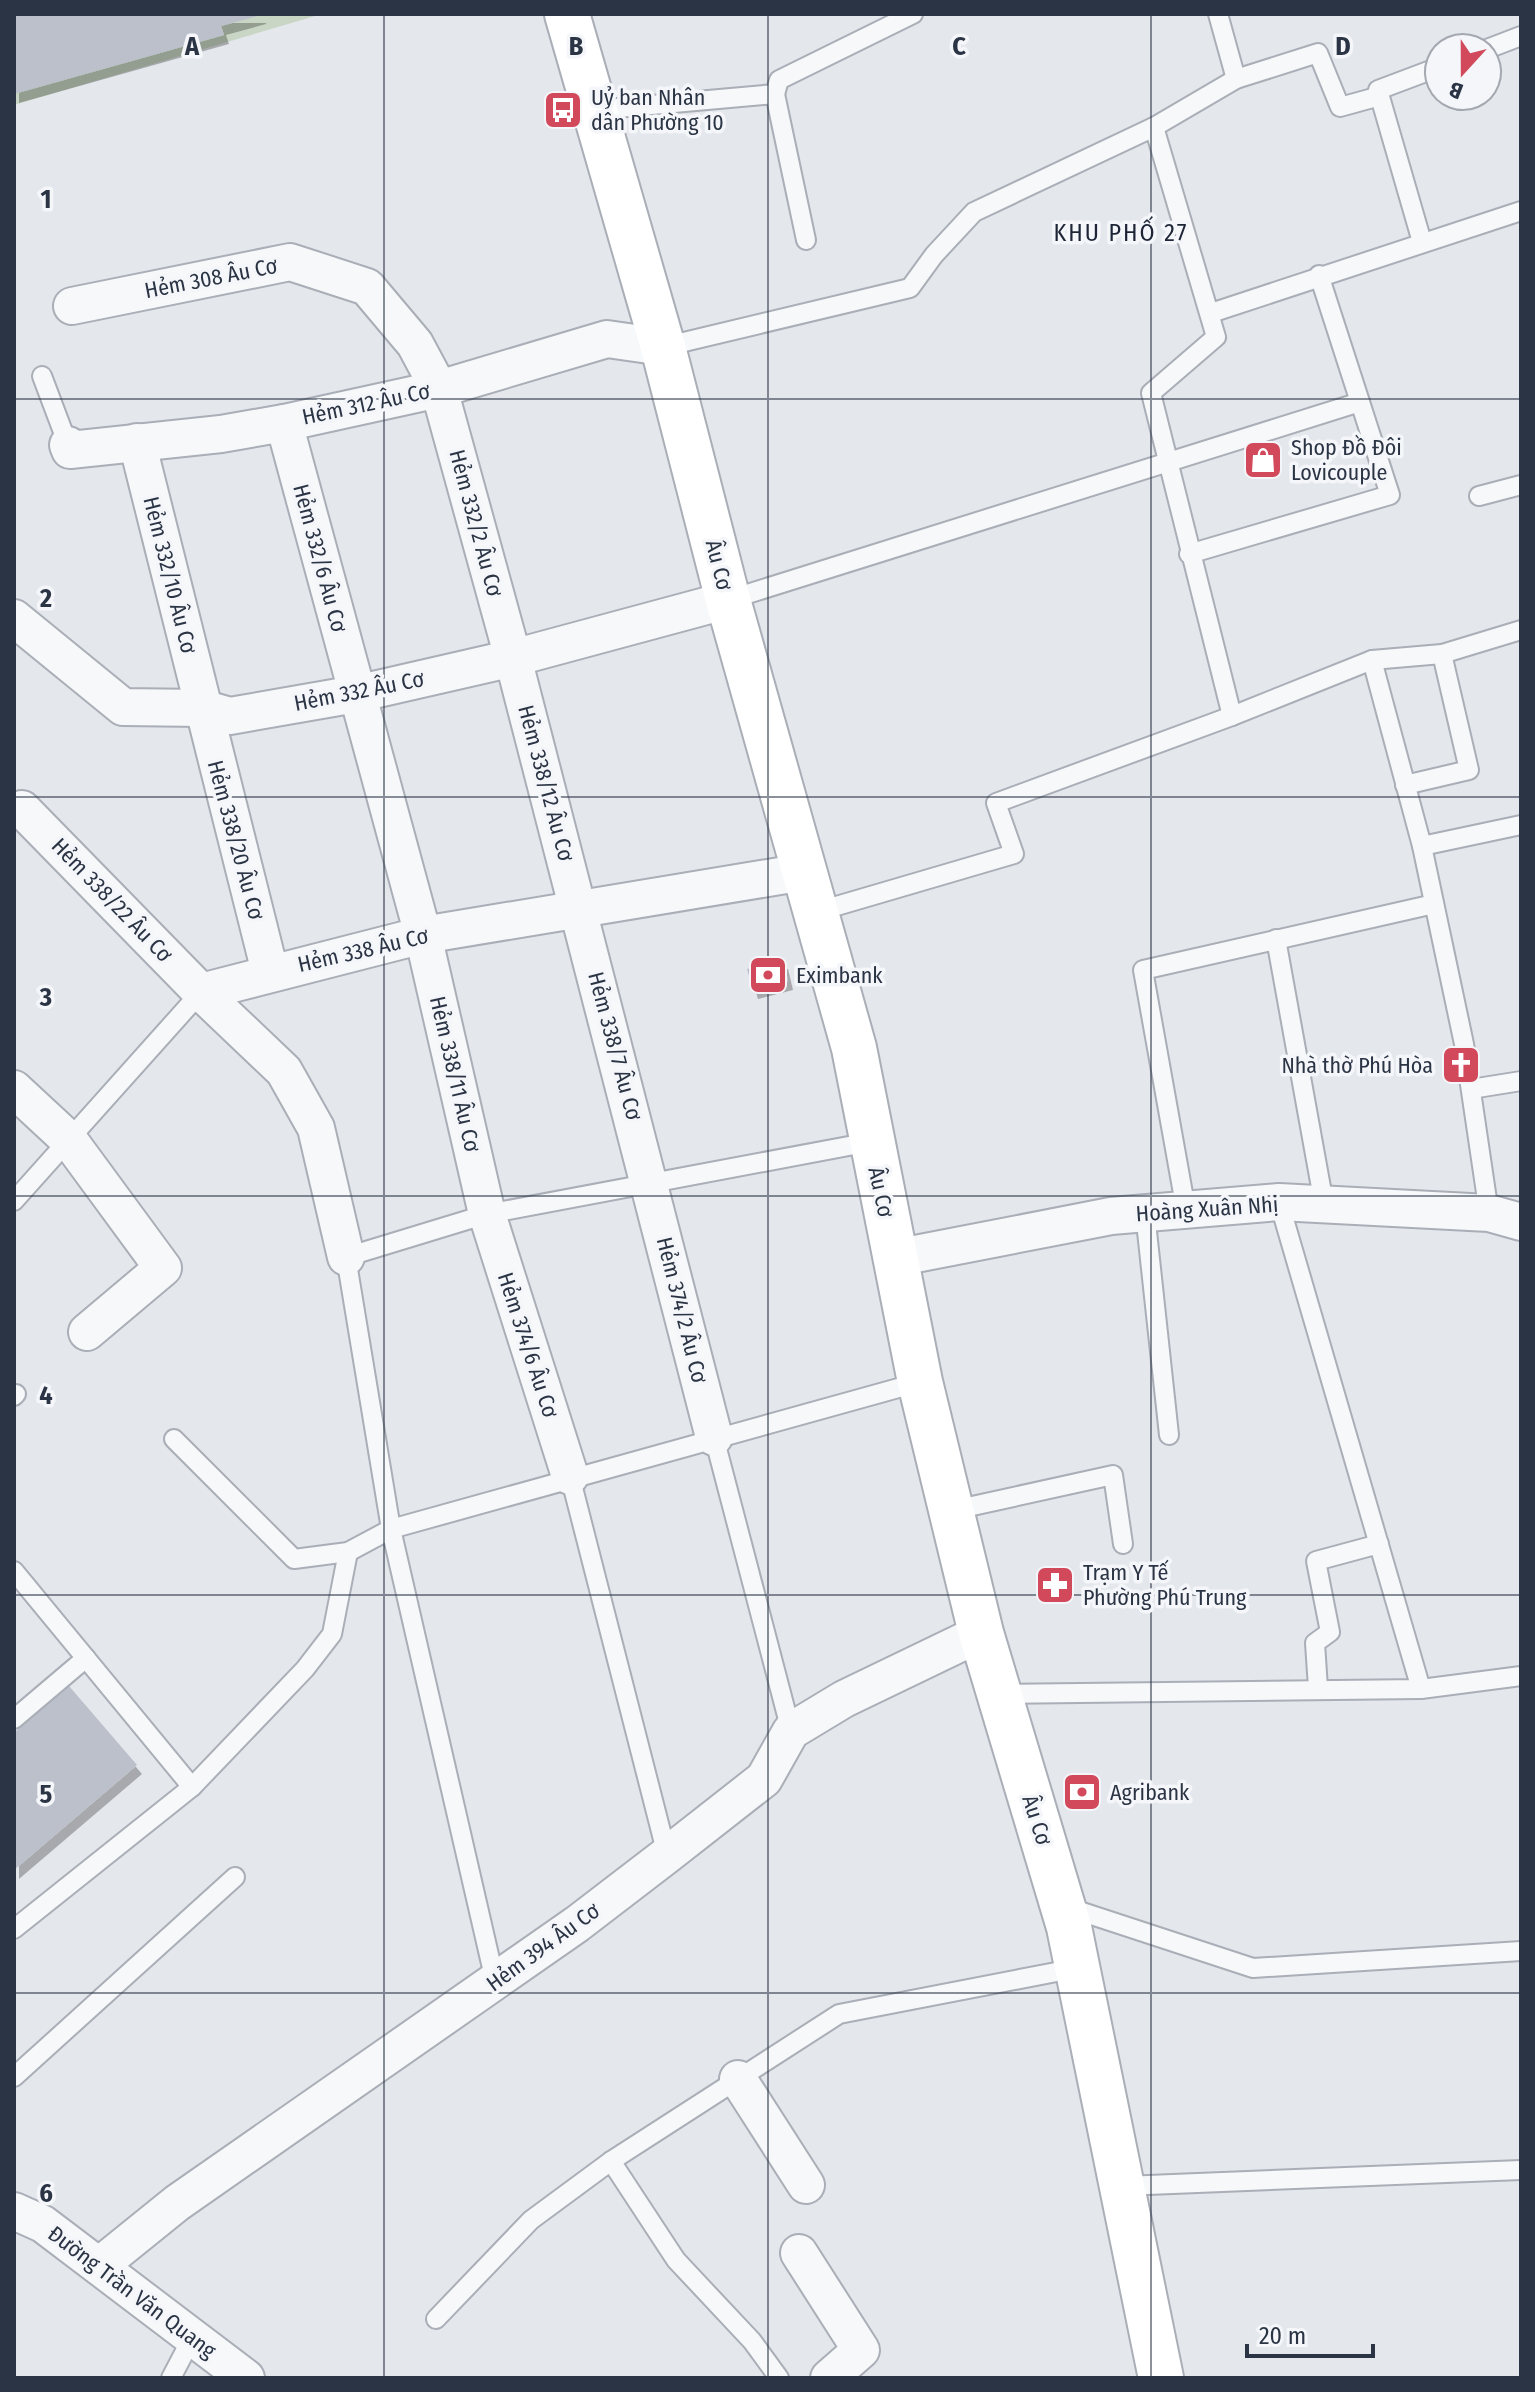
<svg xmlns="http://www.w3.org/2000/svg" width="1535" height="2392" viewBox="0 0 1535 2392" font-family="'Fira Sans Condensed',sans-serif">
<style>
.green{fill:#c9d6c5}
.building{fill:#bbc0ca;filter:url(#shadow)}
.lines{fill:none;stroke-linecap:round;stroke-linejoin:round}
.service-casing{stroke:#a9aeb7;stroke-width:22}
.minor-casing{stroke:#a9aeb7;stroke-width:40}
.secondary-casing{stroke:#a9aeb7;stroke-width:48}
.service{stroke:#f7f8fa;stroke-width:18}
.minor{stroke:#f7f8fa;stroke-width:36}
.secondary{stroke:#fff;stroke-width:44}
.grid{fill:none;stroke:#2b3445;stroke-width:2;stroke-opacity:0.55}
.labels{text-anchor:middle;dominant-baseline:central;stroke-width:7;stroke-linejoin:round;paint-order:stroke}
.poi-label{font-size:22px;fill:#2b3445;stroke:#f4f6f9;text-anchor:start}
.street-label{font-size:22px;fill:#2b3445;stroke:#f4f6f9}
.neighbourhood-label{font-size:24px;letter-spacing:2px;fill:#1d2536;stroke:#f4f6f9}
.grid-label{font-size:26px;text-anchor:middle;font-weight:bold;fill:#2b3445;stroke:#f4f6f9;stroke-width:7;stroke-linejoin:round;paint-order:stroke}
</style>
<defs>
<filter id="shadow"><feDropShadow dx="5" dy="9" stdDeviation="0" flood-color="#0004"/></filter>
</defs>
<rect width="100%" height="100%" fill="#e4e7ec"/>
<path class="green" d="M14,14H322L14,105Z"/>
<g class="building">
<path d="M14,14H261V15L221,26L224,35L14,94Z"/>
<path d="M783,960L788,981L753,990L747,969Z"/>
<path d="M69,1686L137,1765L14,1870V1733Z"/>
</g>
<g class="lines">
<defs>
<g id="service">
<path d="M1218,14L1236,79"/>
<path d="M1487,49L1521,36"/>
<path d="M775,94L806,240"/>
<path d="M595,110L775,94L779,80L913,14"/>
<path d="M1154,127L1216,337L1151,393L1232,716"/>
<path d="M1422,242L1378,90L1439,67"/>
<path d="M1211,313L1521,211"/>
<path d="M663,347L910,288L934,255L974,212L1154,127L1236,79L1318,53L1340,107L1380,96"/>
<path d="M42,376L68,445"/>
<path d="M1479,496L1521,485"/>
<path d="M1189,554L1390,495L1319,275"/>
<path d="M728,600L1360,402"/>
<path d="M1372,660L1422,846L1464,1044L1489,1213"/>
<path d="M1405,785L1469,770L1442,654"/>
<path d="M1422,846L1521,825"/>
<path d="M816,912L1014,854L996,803L1232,716L1372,660L1442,654L1521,630"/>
<path d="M1276,939L1324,1204"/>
<path d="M1471,1089L1521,1081"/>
<path d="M14,1201L201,992"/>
<path d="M1279,1202L1421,1689"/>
<path d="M1186,1210L1143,970L1434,904"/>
<path d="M1145,1213L1169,1435"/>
<path d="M14,1396L16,1394"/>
<path d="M714,1437L791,1731"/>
<path d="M174,1439L294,1559L348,1552L391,1529L920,1382"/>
<path d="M570,1476L667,1855"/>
<path d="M954,1510L1113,1475L1123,1544"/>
<path d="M14,1571L192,1787L14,1929"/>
<path d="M1318,1688L1315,1643L1330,1632L1316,1561L1379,1544"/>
<path d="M999,1694L1421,1689L1521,1676"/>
<path d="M14,1719L86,1658"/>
<path d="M192,1787L305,1669L332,1634L348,1552"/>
<path d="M1067,1907L1253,1968L1521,1951"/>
<path d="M495,1981L391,1529L346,1257L487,1214L870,1142"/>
<path d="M14,2077L235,1877"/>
<path d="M611,2161L676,2260L752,2341L779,2378"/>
<path d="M1123,2186L1521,2170"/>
<path d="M436,2319L531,2220L611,2161L839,2014L1077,1968"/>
<path d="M171,2378L192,2338"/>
</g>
<g id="minor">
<path d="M72,306L290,262L367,287L415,344L439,389L513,658L714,1437"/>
<path d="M284,423L423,935L487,1214L570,1476"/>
<path d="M137,442L270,972"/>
<path d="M68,445L70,450L221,434L284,423L439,389L607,339L663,347"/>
<path d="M14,618L123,707L202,708L230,716L356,694L513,658L728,600"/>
<path d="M22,809L201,992L284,1071L316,1128L346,1257"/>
<path d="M201,992L423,935L804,872"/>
<path d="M14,1089L69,1140L163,1268L87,1332"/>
<path d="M895,1258L1111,1216L1279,1202L1489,1213L1521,1222"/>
<path d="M738,2079L806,2185"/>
<path d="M14,2211L43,2224L246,2378"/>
<path d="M799,2253L861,2350L829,2378"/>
<path d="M99,2266L177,2203L577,1924L667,1855L764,1779L791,1731L844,1699L981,1633"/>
</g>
<path id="secondary" d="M567,14L663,347L728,600L854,1048L920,1382L981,1633L1069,1927L1161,2378"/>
</defs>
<use href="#service" class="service-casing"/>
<use href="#minor" class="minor-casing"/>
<use href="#secondary" class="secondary-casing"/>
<use href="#service" class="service"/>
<use href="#minor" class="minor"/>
<use href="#secondary" class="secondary"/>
</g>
<path class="grid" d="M384,14V2378M768,14V2378M1151,14V2378M14,399H1521M14,797H1521M14,1196H1521M14,1595H1521M14,1993H1521"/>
<defs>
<symbol id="bus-square" viewBox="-11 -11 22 22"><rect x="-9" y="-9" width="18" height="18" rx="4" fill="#d1495b" stroke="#f4f6f9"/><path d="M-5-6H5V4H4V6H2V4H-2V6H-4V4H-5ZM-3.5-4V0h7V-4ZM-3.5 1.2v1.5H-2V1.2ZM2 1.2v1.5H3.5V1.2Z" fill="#fff"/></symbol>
<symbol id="shop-square" viewBox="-11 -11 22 22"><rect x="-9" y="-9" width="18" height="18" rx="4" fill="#d1495b" stroke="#f4f6f9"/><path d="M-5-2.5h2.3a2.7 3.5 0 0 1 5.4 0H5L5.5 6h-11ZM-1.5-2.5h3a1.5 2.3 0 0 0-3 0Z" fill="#fff"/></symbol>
<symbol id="bank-square" viewBox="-11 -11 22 22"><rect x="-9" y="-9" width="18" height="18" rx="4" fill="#d1495b" stroke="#f4f6f9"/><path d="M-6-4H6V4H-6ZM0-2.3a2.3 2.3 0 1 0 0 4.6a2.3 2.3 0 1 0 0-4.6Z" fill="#fff"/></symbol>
<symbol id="church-square" viewBox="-11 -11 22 22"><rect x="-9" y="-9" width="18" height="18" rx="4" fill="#d1495b" stroke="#f4f6f9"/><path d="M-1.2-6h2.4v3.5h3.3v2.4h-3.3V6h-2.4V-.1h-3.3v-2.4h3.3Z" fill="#fff"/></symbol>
<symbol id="pharmacy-square" viewBox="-11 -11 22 22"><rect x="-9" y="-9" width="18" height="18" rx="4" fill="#d1495b" stroke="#f4f6f9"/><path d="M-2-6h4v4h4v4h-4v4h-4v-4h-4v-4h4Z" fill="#fff"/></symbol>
</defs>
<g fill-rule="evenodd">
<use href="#bus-square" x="541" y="88" width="44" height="44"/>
<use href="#shop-square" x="1241" y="438" width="44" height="44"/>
<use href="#bank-square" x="746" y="953" width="44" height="44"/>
<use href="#church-square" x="1439" y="1043" width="44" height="44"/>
<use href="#pharmacy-square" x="1033" y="1563" width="44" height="44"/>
<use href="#bank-square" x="1060" y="1770" width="44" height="44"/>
</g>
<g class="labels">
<g class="poi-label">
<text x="591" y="97">Uỷ ban Nhân<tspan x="591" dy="25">dân Phường 10</tspan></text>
<text x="1291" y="447">Shop Đồ Đôi<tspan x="1291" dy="25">Lovicouple</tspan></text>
<text x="796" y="975">Eximbank</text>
<text x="1433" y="1065" text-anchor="end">Nhà thờ Phú Hòa</text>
<text x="1083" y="1572">Trạm Y Tế<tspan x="1083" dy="25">Phường Phú Trung</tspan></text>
<text x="1110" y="1792">Agribank</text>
</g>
<g class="street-label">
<text transform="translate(211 278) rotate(-11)">Hẻm 308 Âu Cơ</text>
<text transform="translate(366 404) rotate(-12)">Hẻm 312 Âu Cơ</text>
<text transform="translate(476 523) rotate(75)">Hẻm 332/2 Âu Cơ</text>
<text transform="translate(320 558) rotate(75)">Hẻm 332/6 Âu Cơ</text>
<text transform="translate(719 565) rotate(76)">Âu Cơ</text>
<text transform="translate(170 575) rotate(76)">Hẻm 332/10 Âu Cơ</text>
<text transform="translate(359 691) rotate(-11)">Hẻm 332 Âu Cơ</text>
<text transform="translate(546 783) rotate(75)">Hẻm 338/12 Âu Cơ</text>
<text transform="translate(236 840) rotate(75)">Hẻm 338/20 Âu Cơ</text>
<text transform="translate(112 900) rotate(46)">Hẻm 338/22 Âu Cơ</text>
<text transform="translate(363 950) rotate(-13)">Hẻm 338 Âu Cơ</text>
<text transform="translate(615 1046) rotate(75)">Hẻm 338/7 Âu Cơ</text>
<text transform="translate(455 1074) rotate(77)">Hẻm 338/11 Âu Cơ</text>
<text transform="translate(881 1192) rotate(78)">Âu Cơ</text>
<text transform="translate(1207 1209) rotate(-4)">Hoàng Xuân Nhị</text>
<text transform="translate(682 1310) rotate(76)">Hẻm 374/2 Âu Cơ</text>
<text transform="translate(528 1345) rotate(72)">Hẻm 374/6 Âu Cơ</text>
<text transform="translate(1037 1820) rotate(72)">Âu Cơ</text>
<text transform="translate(543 1947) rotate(-36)">Hẻm 394 Âu Cơ</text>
<text transform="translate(132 2292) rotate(37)">Đường Trần Văn Quang</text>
</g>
<g class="neighbourhood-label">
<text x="1121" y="233">KHU PHỐ 27</text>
</g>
</g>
<g class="grid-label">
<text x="192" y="55">A</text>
<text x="576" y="55">B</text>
<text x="959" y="55">C</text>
<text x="1343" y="55">D</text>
<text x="46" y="208">1</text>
<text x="46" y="607">2</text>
<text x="46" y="1006">3</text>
<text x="46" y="1404">4</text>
<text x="46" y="1803">5</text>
<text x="46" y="2202">6</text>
</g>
<rect width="1535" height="2392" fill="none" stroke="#2b3445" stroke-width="32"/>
<g transform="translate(1463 72) rotate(201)"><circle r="38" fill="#f4f6f9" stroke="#a4a8b1" stroke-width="2"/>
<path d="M0-6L14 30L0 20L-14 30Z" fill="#d1495b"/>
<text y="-12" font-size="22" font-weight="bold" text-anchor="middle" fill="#2b3445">B</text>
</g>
<path d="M1247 2344v12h126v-12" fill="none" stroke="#2b3445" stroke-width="4"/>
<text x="1259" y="2344" font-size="24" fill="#2b3445" stroke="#f4f6f9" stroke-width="6" paint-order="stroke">20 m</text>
</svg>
